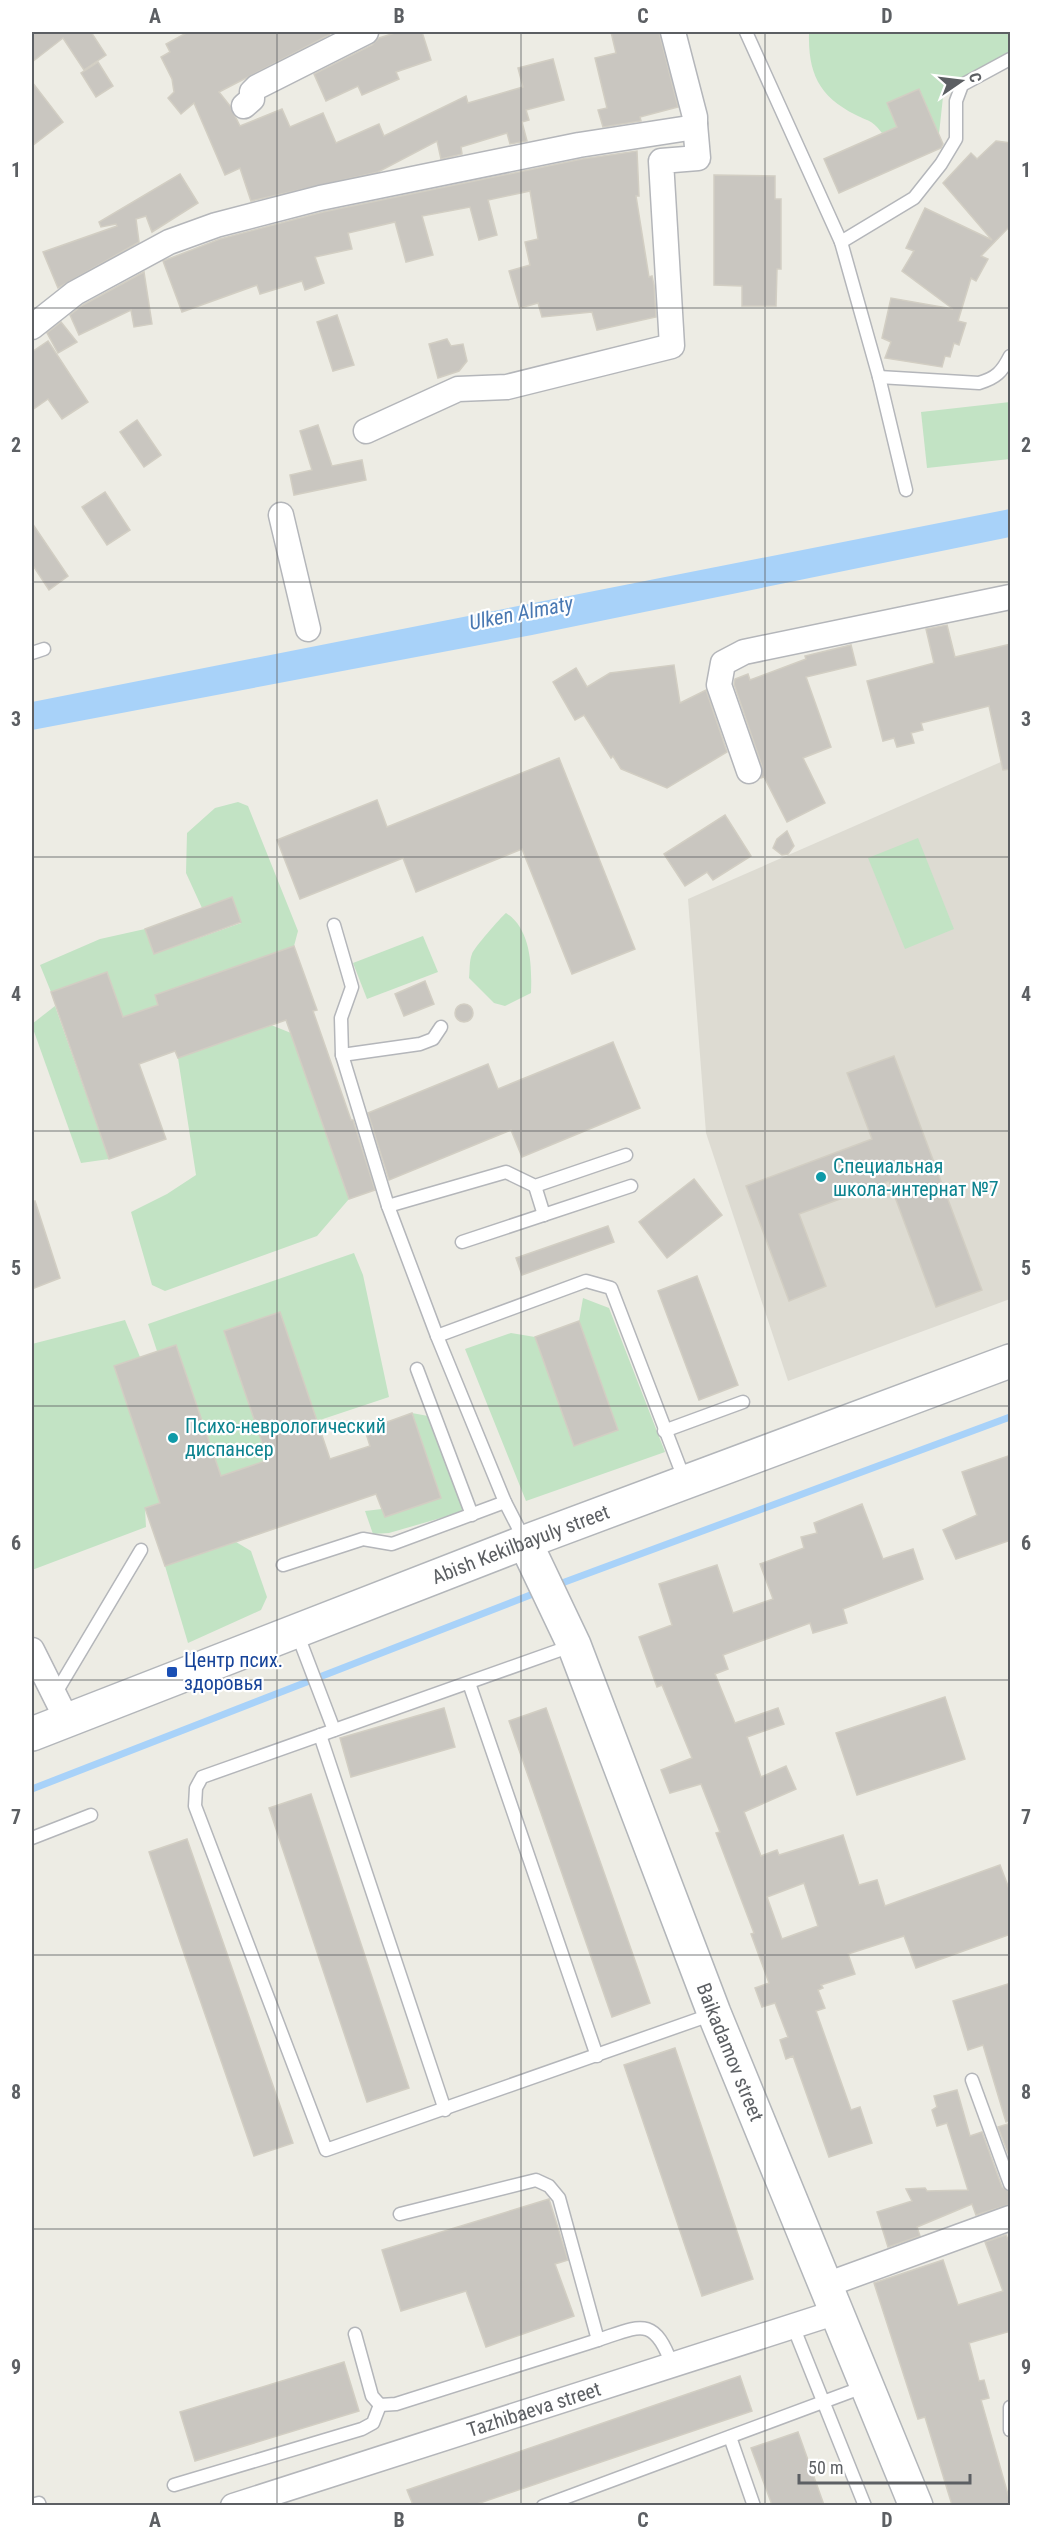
<svg xmlns="http://www.w3.org/2000/svg" width="1042" height="2537" viewBox="0 0 1042 2537" font-family="'Roboto Condensed',sans-serif">
<style>
.education{fill:#dddbd2}
.green{fill:#c2e3c4}
.water{fill:#a8d2f9}
.lines{fill:none;stroke-linecap:round;stroke-linejoin:round}
.stream{stroke:#a8d2f9;stroke-width:7}
.building{fill:#c9c6c0;stroke:#d2cec3;stroke-width:1.5;fill-rule:evenodd}
.lane-casing{stroke:#b4b6ba;stroke-width:15}
.street-casing{stroke:#b4b6ba;stroke-width:27}
.secondary-casing{stroke:#b3b6ba;stroke-width:36}
.lane{stroke:#fff;stroke-width:12}
.street{stroke:#fff;stroke-width:24}
.secondary{stroke:#fff;stroke-width:33}
.grid{fill:none;stroke:#5c5f63;stroke-width:1.5;stroke-opacity:0.55}
.culture-dot{fill:#0f9aa8;stroke:#fff;stroke-width:2}
.transit-dot{fill:#1a4fb4;stroke:#fff;stroke-width:2}
.labels{text-anchor:middle;dominant-baseline:central;stroke-width:4.5;stroke-linejoin:round;paint-order:stroke}
.culture-label{font-size:20px;fill:#0d838f;stroke:#fff;text-anchor:start}
.street-label{font-size:20px;fill:#5c5f63;stroke:#fff}
.transit-label{font-size:20px;fill:#164399;stroke:#fff;text-anchor:start}
.water-label{font-size:21px;font-style:italic;fill:#4978b2;stroke:#fff}
.neatline{fill:none;stroke:#5c5f63;stroke-width:2}
.grid-label{font-size:20px;text-anchor:middle;font-weight:bold;fill:#5c5f63}
</style>
<rect width="100%" height="100%" fill="#edece4"/>
<path class="education" d="M1010,758V1299L788,1381L706,1133L688,899Z"/>
<g class="green">
<path d="M809,32H1010V59L943,97L939,134L919,90L887,103L897,127L882,133C872,120 870,122 856,115C818,96 808,72 809,32Z"/>
<path d="M1010,402V459L927,468L921,412Z"/>
<path d="M238,802L248,806L298,931L294,946L155,995L158,1005L123,1017L107,972L51,992L40,965L100,939L145,929L154,954L241,923L232,898L202,908L186,873L187,833L215,808Z"/>
<path d="M918,838L954,929L905,949L868,858Z"/>
<path d="M506,913C531,929 532,966 531,993L505,1006L494,1003L469,978C470,971 469,961 472,954C473,949 501,917 506,913Z"/>
<path d="M423,936L438,972L367,999L353,963Z"/>
<path d="M55,1006L109,1159L81,1163L32,1026V1024Z"/>
<path d="M271,1025L291,1033L349,1199L317,1236L165,1291L152,1285L131,1212L167,1194L196,1175L178,1058Z"/>
<path d="M354,1253L363,1275L389,1397L317,1421L280,1312L224,1331L268,1460L221,1476L176,1345L157,1351L148,1324Z"/>
<path d="M583,1298L609,1308L665,1452L526,1501L465,1349L511,1333L535,1337L574,1446L618,1430L579,1321Z"/>
<path d="M125,1320L140,1357L114,1366L160,1503L145,1508L146,1527L32,1570V1344Z"/>
<path d="M412,1413L428,1416L465,1511L389,1533L373,1534L365,1511L382,1509L385,1517L440,1498Z"/>
<path d="M236,1542L251,1551L267,1597L261,1610L188,1643L165,1566Z"/>
</g>
<path class="water" d="M1010,509V537L532,635L32,730V702Z"/>
<g class="lines">
<g class="stream">
<path d="M554,1586L1010,1417"/>
<path d="M32,1789L538,1592"/>
</g>
</g>
<g class="building">
<path d="M32,32H91L106,55L84,70L63,38L32,62Z"/>
<path d="M188,32H331L329,35L219,92L230,106L240,126L282,109L290,127L323,113L336,143L379,124L384,136L466,96L468,103L523,87L518,68L553,59L564,100L526,110L529,120L522,122L527,141L510,144L507,133L461,147L462,154L441,159L437,141L378,172L251,201L240,168L225,175L194,103L181,114L168,98L174,92L172,79L161,57L170,52L166,44Z"/>
<path d="M398,32H422L431,60L396,72L399,79L362,95L358,86L326,101L314,74L372,45L379,38Z"/>
<path d="M611,32H659L678,107L640,117L641,121L603,127L598,110L607,108L595,58L616,53Z"/>
<path d="M98,62L113,86L96,97L81,73Z"/>
<path d="M32,82L63,122L32,146Z"/>
<path d="M919,89L943,144L941,148L839,193L824,159L897,127L887,103Z"/>
<path d="M996,141L1011,143V225L981,256L988,259L976,281L971,278L958,321L966,323L959,345L954,343L950,357L945,356L942,367L885,358L891,342L882,338L891,298L953,309L902,271L914,251L906,248L925,208L992,240L943,183L971,153L977,159Z"/>
<path d="M637,151L639,196H636L649,277L652,276L654,285L656,317L597,330L592,312L542,317L538,303L520,308L509,271L530,265L525,242L538,239L530,191L488,200L497,235L479,240L470,207L422,216L433,255L406,262L395,222L348,233L352,249L315,257L324,283L305,290L302,281L260,294L257,285L182,312L163,261L220,239L323,212L582,159Z"/>
<path d="M180,174L198,203L152,232L146,216L136,219L139,242L58,288L43,252L117,226L116,224L101,227L99,222Z"/>
<path d="M714,175L775,176V199H781V269H777L776,306H742V286L714,285Z"/>
<path d="M144,272L152,324L134,327L131,310L79,335L70,315L83,305Z"/>
<path d="M337,315L354,365L333,371L317,322Z"/>
<path d="M61,322L77,342L58,353L47,333Z"/>
<path d="M447,339L451,346L463,344L467,361L459,371L438,378L429,344Z"/>
<path d="M48,341L88,402L62,419L48,399L32,410V352Z"/>
<path d="M137,420L161,455L144,467L120,432Z"/>
<path d="M318,425L332,466L362,460L366,480L294,495L290,475L312,470L300,431Z"/>
<path d="M105,492L130,530L107,545L82,507Z"/>
<path d="M32,523L68,576L49,590L32,564Z"/>
<path d="M947,625L955,657L1011,644V769L1003,770L989,706L921,723L923,730L911,733L914,743L897,747L894,738L883,741L867,681L934,663L926,629Z"/>
<path d="M851,645L856,665L806,677L831,747L803,758L825,803L787,822L764,777L761,778L762,766L734,684L735,679L748,674L750,680L806,659L805,656Z"/>
<path d="M674,665L680,703L706,690L727,752L667,788L621,769L613,756L611,758L584,715L575,720L553,682L576,668L587,687L610,673Z"/>
<path d="M559,758L635,949L572,974L522,849L416,892L403,858L300,899L277,840L377,800L387,827Z"/>
<path d="M725,815L751,856L713,880L707,872L685,886L664,854Z"/>
<path d="M787,831L794,846L788,854L782,855L773,848L777,839Z"/>
<path d="M232,897L241,922L154,954L145,929Z"/>
<path d="M294,946L317,1010L313,1011L351,1120H353L375,1190L349,1199L286,1020L178,1058L175,1051L139,1064L166,1139L109,1159L51,992L107,972L123,1017L158,1005L155,995Z"/>
<path d="M425,981L434,1004L404,1016L395,994Z"/>
<circle cx="464" cy="1013" r="9"/>
<path d="M613,1042L640,1108L522,1157L511,1130L389,1180L368,1113L488,1064L498,1089Z"/>
<path d="M894,1056L982,1290L936,1307L889,1181L799,1214L826,1286L789,1301L746,1186L872,1139L847,1073Z"/>
<path d="M694,1179L722,1215L667,1258L639,1222Z"/>
<path d="M35,1201L60,1278L32,1289V1202Z"/>
<path d="M608,1226L614,1242L522,1275L516,1258Z"/>
<path d="M697,1276L738,1385L699,1400L658,1291Z"/>
<path d="M280,1312L330,1459L370,1446L365,1430L412,1413L441,1498L385,1517L376,1494L165,1566L145,1508L160,1503L114,1366L176,1345L221,1476L268,1460L224,1331Z"/>
<path d="M579,1321L618,1430L574,1446L535,1337Z"/>
<path d="M1011,1455V1540L956,1559L943,1530L977,1515L962,1472Z"/>
<path d="M862,1504L883,1559L913,1549L923,1579L843,1609L847,1623L813,1633L810,1623L723,1655L728,1669L715,1674L735,1723L778,1708L784,1724L747,1737L761,1777L786,1766L796,1789L744,1812L761,1856L777,1850L779,1855L843,1835L859,1885L877,1880L885,1906L1000,1865L1011,1894V1934L916,1968L904,1936L848,1954L855,1974L821,1985L823,1988L818,1990L825,2008L816,2011L851,2110L860,2107L872,2143L829,2157L793,2056L786,2059L780,2040L788,2037L775,2003L762,2007L755,1988L769,1983L751,1934L754,1933L716,1833L720,1832L701,1784L670,1793L661,1770L692,1758L662,1685L657,1687L639,1637L672,1625L659,1584L717,1565L733,1613L773,1599L760,1564L804,1548L801,1537L817,1533L814,1523ZM804,1883L818,1926L782,1939L767,1897Z"/>
<path d="M945,1697L965,1759L857,1795L836,1733Z"/>
<path d="M444,1708L455,1747L351,1777L340,1738Z"/>
<path d="M546,1708L650,2003L612,2017L509,1721Z"/>
<path d="M311,1794L409,2088L367,2102L269,1808Z"/>
<path d="M187,1839L293,2143L254,2156L149,1852Z"/>
<path d="M1011,1983V2121L1006,2122L983,2045L968,2050L953,2001Z"/>
<path d="M675,2048L753,2279L702,2296L624,2065Z"/>
<path d="M957,2090L970,2136L982,2132L1002,2187L1011,2192V2204L976,2215L972,2204L917,2227L920,2236L888,2247L877,2212L912,2201L906,2189L925,2188L927,2191L968,2190L947,2123L937,2126L932,2110L937,2107L934,2096Z"/>
<path d="M1011,2123V2161L998,2127Z"/>
<path d="M549,2199L568,2260L555,2264L574,2316L486,2347L466,2291L401,2311L382,2250Z"/>
<path d="M1006,2235L1011,2246V2331L969,2343L979,2381L984,2380L989,2398L981,2400L1011,2505H952L925,2417L918,2419L874,2283L943,2260L958,2305L1003,2291L985,2242Z"/>
<path d="M344,2362L359,2411L195,2461L180,2412Z"/>
<path d="M740,2376L752,2411L474,2505H413L407,2490Z"/>
<path d="M798,2432L824,2505H772L751,2448Z"/>
</g>
<g class="lines">
<defs>
<g id="lane">
<path d="M746,32L841,242L879,377L906,490"/>
<path d="M841,242L914,198L941,164L956,139V101L962,85L1010,59"/>
<path d="M879,377L979,383C996,378 1002,372 1010,356"/>
<path d="M32,653L44,649"/>
<path d="M334,925L352,987L341,1018L342,1055L388,1206L437,1336L505,1502L525,1541"/>
<path d="M342,1055L420,1044L433,1039L441,1027"/>
<path d="M535,1186L544,1215"/>
<path d="M388,1206L506,1172L535,1186L626,1155"/>
<path d="M462,1242L631,1186"/>
<path d="M437,1336L586,1281L611,1288L685,1481"/>
<path d="M417,1369L472,1515"/>
<path d="M664,1431L743,1402"/>
<path d="M283,1565L363,1539L392,1544L505,1502"/>
<path d="M297,1633L334,1730"/>
<path d="M574,1645L202,1777L196,1788L195,1806L326,2150L713,2014"/>
<path d="M469,1683L597,2056"/>
<path d="M54,1696L141,1550"/>
<path d="M320,1735L445,2110"/>
<path d="M32,1838L91,1815"/>
<path d="M972,2080L1010,2184"/>
<path d="M400,2214L536,2180L549,2186L559,2198L598,2340C640,2326 654,2315 672,2365"/>
<path d="M793,2326L865,2506"/>
<path d="M355,2334L372,2396L380,2405L396,2404L598,2340"/>
<path d="M1010,2407V2430"/>
<path d="M730,2437L754,2506"/>
<path d="M174,2485L362,2429L373,2423L380,2405"/>
<path d="M32,2505L39,2503L40,2506"/>
<path d="M543,2506L866,2386"/>
</g>
<g id="street">
<path d="M244,106L252,99V92L257,87L366,32"/>
<path d="M32,327L75,293L169,242L216,225L320,198L579,145L689,128L695,124V117L673,32"/>
<path d="M366,431L458,389L507,387L672,346L661,161L698,158L695,124"/>
<path d="M281,515L308,629"/>
<path d="M749,771L719,685L723,663L744,652L1010,597"/>
<path d="M32,1650L67,1720"/>
<path d="M826,2285L1010,2218"/>
<path id="s1" d="M233,2506L837,2312"/>
</g>
<g id="secondary">
<path id="s2" d="M525,1542L574,1645L714,2013L916,2506"/>
<path id="s3" d="M32,1734L525,1542L1010,1361"/>
</g>
</defs>
<use href="#lane" class="lane-casing"/>
<use href="#street" class="street-casing"/>
<use href="#secondary" class="secondary-casing"/>
<use href="#lane" class="lane"/>
<use href="#street" class="street"/>
<use href="#secondary" class="secondary"/>
</g>
<path class="grid" d="M277,32V2506M521,32V2506M765,32V2506M32,308H1010M32,582H1010M32,857H1010M32,1131H1010M32,1406H1010M32,1680H1010M32,1955H1010M32,2229H1010"/>
<g class="culture-dot">
<circle cx="821" cy="1177" r="6"/>
<circle cx="173" cy="1438" r="6"/>
</g>
<rect class="transit-dot" x="166" y="1666" width="12" height="12" rx="3"/>
<g class="labels">
<g class="culture-label">
<text x="833" y="1166">Специальная<tspan x="833" dy="23">школа-интернат №7</tspan></text>
<text x="185" y="1426">Психо-неврологический<tspan x="185" dy="23">диспансер</tspan></text>
</g>
<g class="street-label">
<text stroke="none"><textPath href="#s3" startOffset="524">Abish Kekilbayuly street</textPath></text>
<text stroke="none"><textPath href="#s2" startOffset="550">Baikadamov street</textPath></text>
<text stroke="none"><textPath href="#s1" startOffset="316">Tazhibaeva street</textPath></text>
</g>
<g class="transit-label">
<text x="184" y="1660">Центр псих.<tspan x="184" dy="23">здоровья</tspan></text>
</g>
<g class="water-label">
<text transform="translate(521 613) rotate(-11)">Ulken Almaty</text>
</g>
</g>
<rect width="1042" height="2537" fill="none" stroke="#ffffff" stroke-width="66"/>
<g transform="translate(961 81) rotate(76)" stroke="#ffffff" stroke-width="4.5" paint-order="stroke">
<path d="M0-4.5L10 22L0 15L-10 22Z" fill="#5c5f63"/>
<text y="-9" font-size="16" font-weight="bold" text-anchor="middle" fill="#5c5f63">С</text>
</g>
<path d="M799 2474v9h171v-9" fill="none" stroke="#5c5f63" stroke-width="3"/>
<text x="808" y="2474" font-size="18" fill="#5c5f63" stroke="#ffffff" stroke-width="4.5" paint-order="stroke">50 m</text>
<rect x="33" y="33" width="976" height="2471" class="neatline"/>
<g class="grid-label">
<text x="155" y="23">A</text>
<text x="399" y="23">B</text>
<text x="643" y="23">C</text>
<text x="887" y="23">D</text>
<text x="16" y="177">1</text>
<text x="1026" y="177">1</text>
<text x="16" y="452">2</text>
<text x="1026" y="452">2</text>
<text x="16" y="726">3</text>
<text x="1026" y="726">3</text>
<text x="16" y="1001">4</text>
<text x="1026" y="1001">4</text>
<text x="16" y="1275">5</text>
<text x="1026" y="1275">5</text>
<text x="16" y="1550">6</text>
<text x="1026" y="1550">6</text>
<text x="16" y="1824">7</text>
<text x="1026" y="1824">7</text>
<text x="16" y="2099">8</text>
<text x="1026" y="2099">8</text>
<text x="16" y="2374">9</text>
<text x="1026" y="2374">9</text>
<text x="155" y="2527">A</text>
<text x="399" y="2527">B</text>
<text x="643" y="2527">C</text>
<text x="887" y="2527">D</text>
</g>
</svg>
